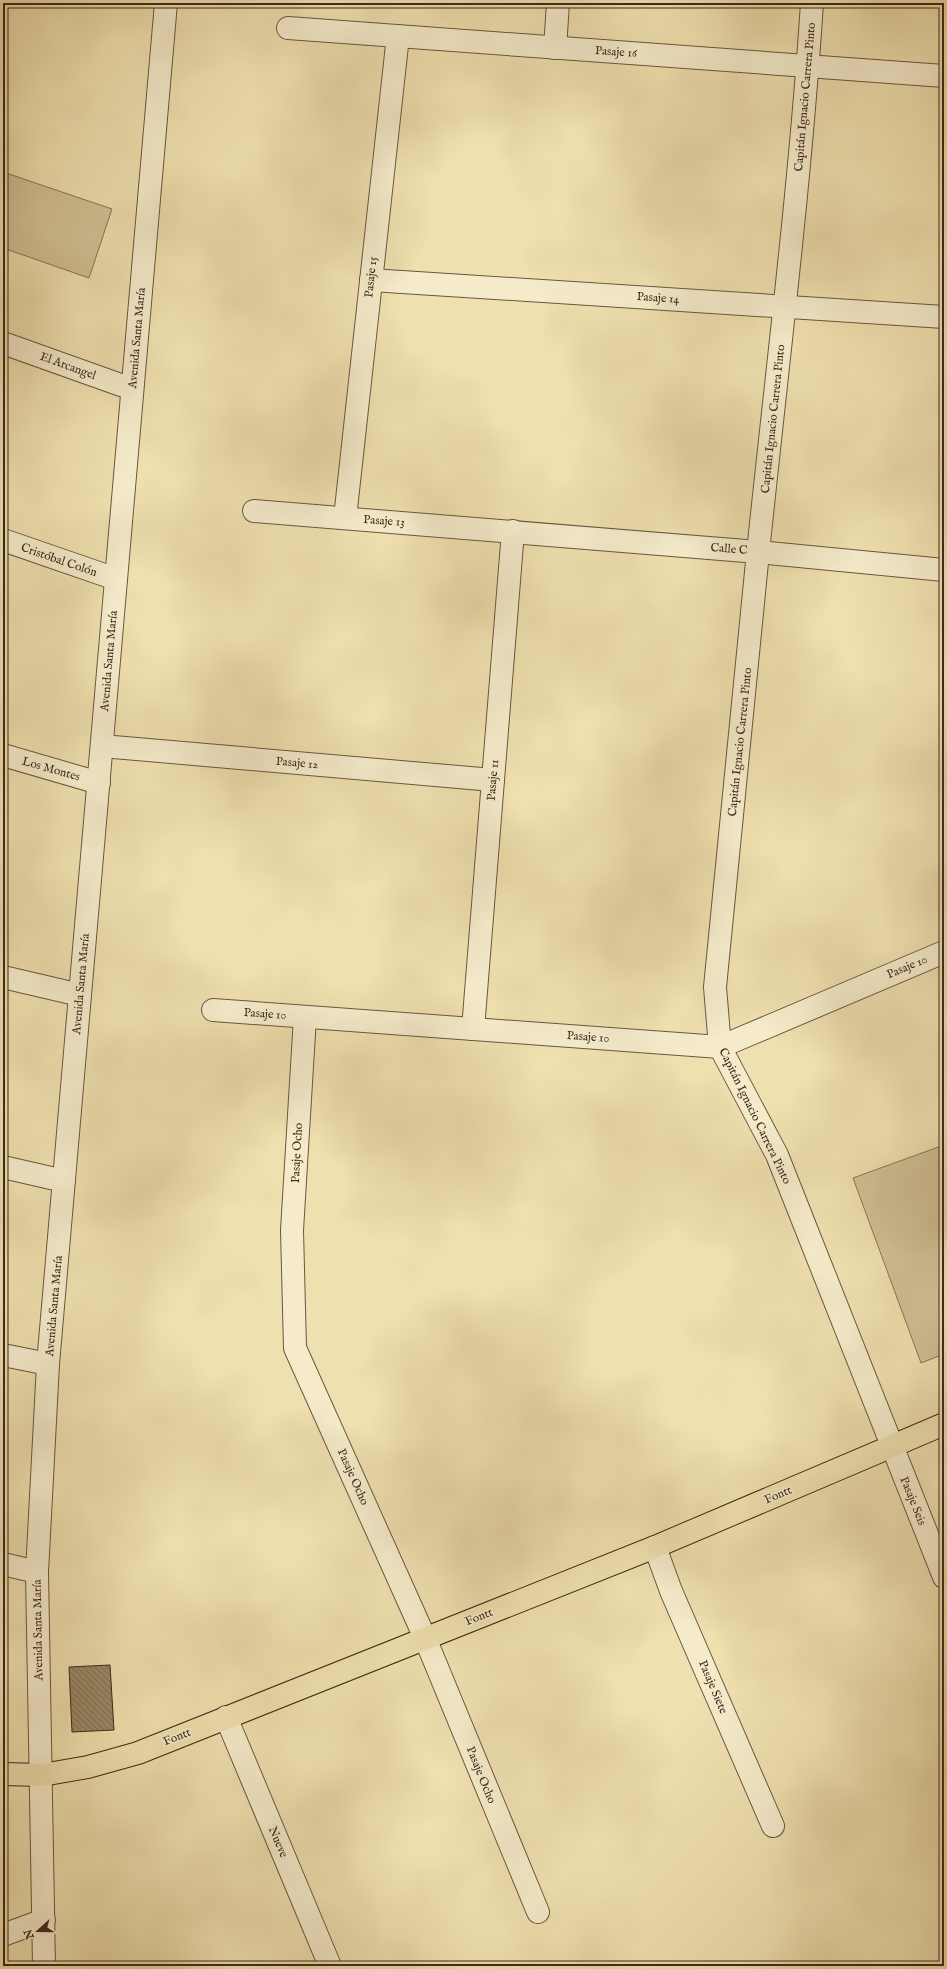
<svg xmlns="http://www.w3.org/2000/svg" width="947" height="1969" viewBox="0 0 947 1969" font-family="'IM FELL English',serif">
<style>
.pitch{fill:#d1c196;stroke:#867558}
.building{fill:url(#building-back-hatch);stroke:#3c291a}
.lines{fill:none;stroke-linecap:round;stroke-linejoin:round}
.minor-casing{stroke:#69573f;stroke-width:24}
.major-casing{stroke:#3c291a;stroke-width:24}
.minor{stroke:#f5ebcb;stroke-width:22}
.major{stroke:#efe0af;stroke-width:22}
.labels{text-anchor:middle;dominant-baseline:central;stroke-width:3;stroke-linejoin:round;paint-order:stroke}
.street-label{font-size:12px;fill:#3c291a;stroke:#f5ebcb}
</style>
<defs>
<pattern id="building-back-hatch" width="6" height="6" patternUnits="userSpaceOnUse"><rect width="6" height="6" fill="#998867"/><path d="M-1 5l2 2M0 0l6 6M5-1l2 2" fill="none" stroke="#7e6f54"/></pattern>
</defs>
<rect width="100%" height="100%" fill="#efe0af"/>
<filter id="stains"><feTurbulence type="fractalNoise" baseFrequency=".005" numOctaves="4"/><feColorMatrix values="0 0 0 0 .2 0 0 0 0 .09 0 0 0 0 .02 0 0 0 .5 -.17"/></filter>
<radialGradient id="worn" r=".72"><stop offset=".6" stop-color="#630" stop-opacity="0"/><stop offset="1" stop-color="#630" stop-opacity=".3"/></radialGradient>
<g class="pitch">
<path d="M3,172L112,209L89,278L3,248Z"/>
<path d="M944,1145V1354L921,1363L853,1178Z"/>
</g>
<path class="building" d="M110,1665L114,1730L72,1732L69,1667Z"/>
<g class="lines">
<defs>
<g id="minor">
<path d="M812,3C800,187 777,369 758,552C743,697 730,842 715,987L720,1047L777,1155L944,1577"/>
<path d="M288,28L944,76"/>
<path d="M555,48L558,3"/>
<path d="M371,280L944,317"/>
<path d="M3,343L132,389"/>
<path d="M254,511L758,552L944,570"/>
<path d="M345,518L398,36"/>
<path d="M3,540L116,579"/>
<path d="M102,746L493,780"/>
<path d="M3,755L99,783"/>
<path d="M3,977L80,995"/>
<path d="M213,1010L720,1047L944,952"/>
<path d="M305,1017L292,1230L295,1348L425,1638L538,1912"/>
<path d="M473,1029L513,531"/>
<path d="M3,1167L64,1181"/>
<path d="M3,1355L48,1364"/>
<path d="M655,1547L671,1591L773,1826"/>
<path d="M3,1564L37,1572"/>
<path d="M226,1717L330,1966"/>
<path d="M3,1935L44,1920"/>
<path d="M44,1966L37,1572L48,1364L166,3"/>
</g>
<path id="major" d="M3,1774L42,1775L88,1767L138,1753L655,1547L944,1424"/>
</defs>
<use href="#minor" class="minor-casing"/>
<use href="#major" class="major-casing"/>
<use href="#minor" class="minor"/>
<use href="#major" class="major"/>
</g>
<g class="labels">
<g class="street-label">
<text transform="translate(616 52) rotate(4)">Pasaje 16</text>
<text transform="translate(805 97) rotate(-85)">Capitán Ignacio Carrera Pinto</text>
<text transform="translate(371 277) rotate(-84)">Pasaje 15</text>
<text transform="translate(658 298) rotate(4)">Pasaje 14</text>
<text transform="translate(137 338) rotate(-85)">Avenida Santa María</text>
<text transform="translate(68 366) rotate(20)">El Arcangel</text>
<text transform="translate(773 419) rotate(-84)">Capitán Ignacio Carrera Pinto</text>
<text transform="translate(384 521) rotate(4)">Pasaje 13</text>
<text transform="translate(729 549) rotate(5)">Calle C</text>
<text transform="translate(59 560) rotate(19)">Cristóbal Colón</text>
<text transform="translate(109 661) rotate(-85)">Avenida Santa María</text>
<text transform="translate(740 742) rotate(-84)">Capitán Ignacio Carrera Pinto</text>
<text transform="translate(297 763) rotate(5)">Pasaje 12</text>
<text transform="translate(51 769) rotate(16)">Los Montes</text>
<text transform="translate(493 780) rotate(-85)">Pasaje 11</text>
<text transform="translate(907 967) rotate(-23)">Pasaje 10</text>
<text transform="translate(81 984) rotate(-85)">Avenida Santa María</text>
<text transform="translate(265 1014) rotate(4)">Pasaje 10</text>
<text transform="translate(588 1037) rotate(4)">Pasaje 10</text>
<text transform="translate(755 1116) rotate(64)">Capitán Ignacio Carrera Pinto</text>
<text transform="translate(297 1153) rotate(-87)">Pasaje Ocho</text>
<text transform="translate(54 1306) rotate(-85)">Avenida Santa María</text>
<text transform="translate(353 1477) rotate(66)">Pasaje Ocho</text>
<text transform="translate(778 1495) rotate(-23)">Fontt</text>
<text transform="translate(913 1501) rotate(68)">Pasaje Seis</text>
<text transform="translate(479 1617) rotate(-22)">Fontt</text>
<text transform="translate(38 1630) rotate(-91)">Avenida Santa María</text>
<text transform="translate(713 1687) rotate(67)">Pasaje Siete</text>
<text transform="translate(177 1737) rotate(-22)">Fontt</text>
<text transform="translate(481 1775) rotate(68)">Pasaje Ocho</text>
<text transform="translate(278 1842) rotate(67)">Nueve</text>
</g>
</g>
<rect width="947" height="1969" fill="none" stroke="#efe0af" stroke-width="16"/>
<rect x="4" y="4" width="939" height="1961" fill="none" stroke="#3c291a" stroke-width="2"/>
<rect x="8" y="8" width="931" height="1953" fill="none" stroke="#3c291a"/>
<g transform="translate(38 1931) rotate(249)" stroke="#f5ebcb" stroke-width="3" paint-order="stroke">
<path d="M0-3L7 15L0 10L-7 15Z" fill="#3c291a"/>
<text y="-6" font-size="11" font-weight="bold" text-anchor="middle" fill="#3c291a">N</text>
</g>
<rect width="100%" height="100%" filter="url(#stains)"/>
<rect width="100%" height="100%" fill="url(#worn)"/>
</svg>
